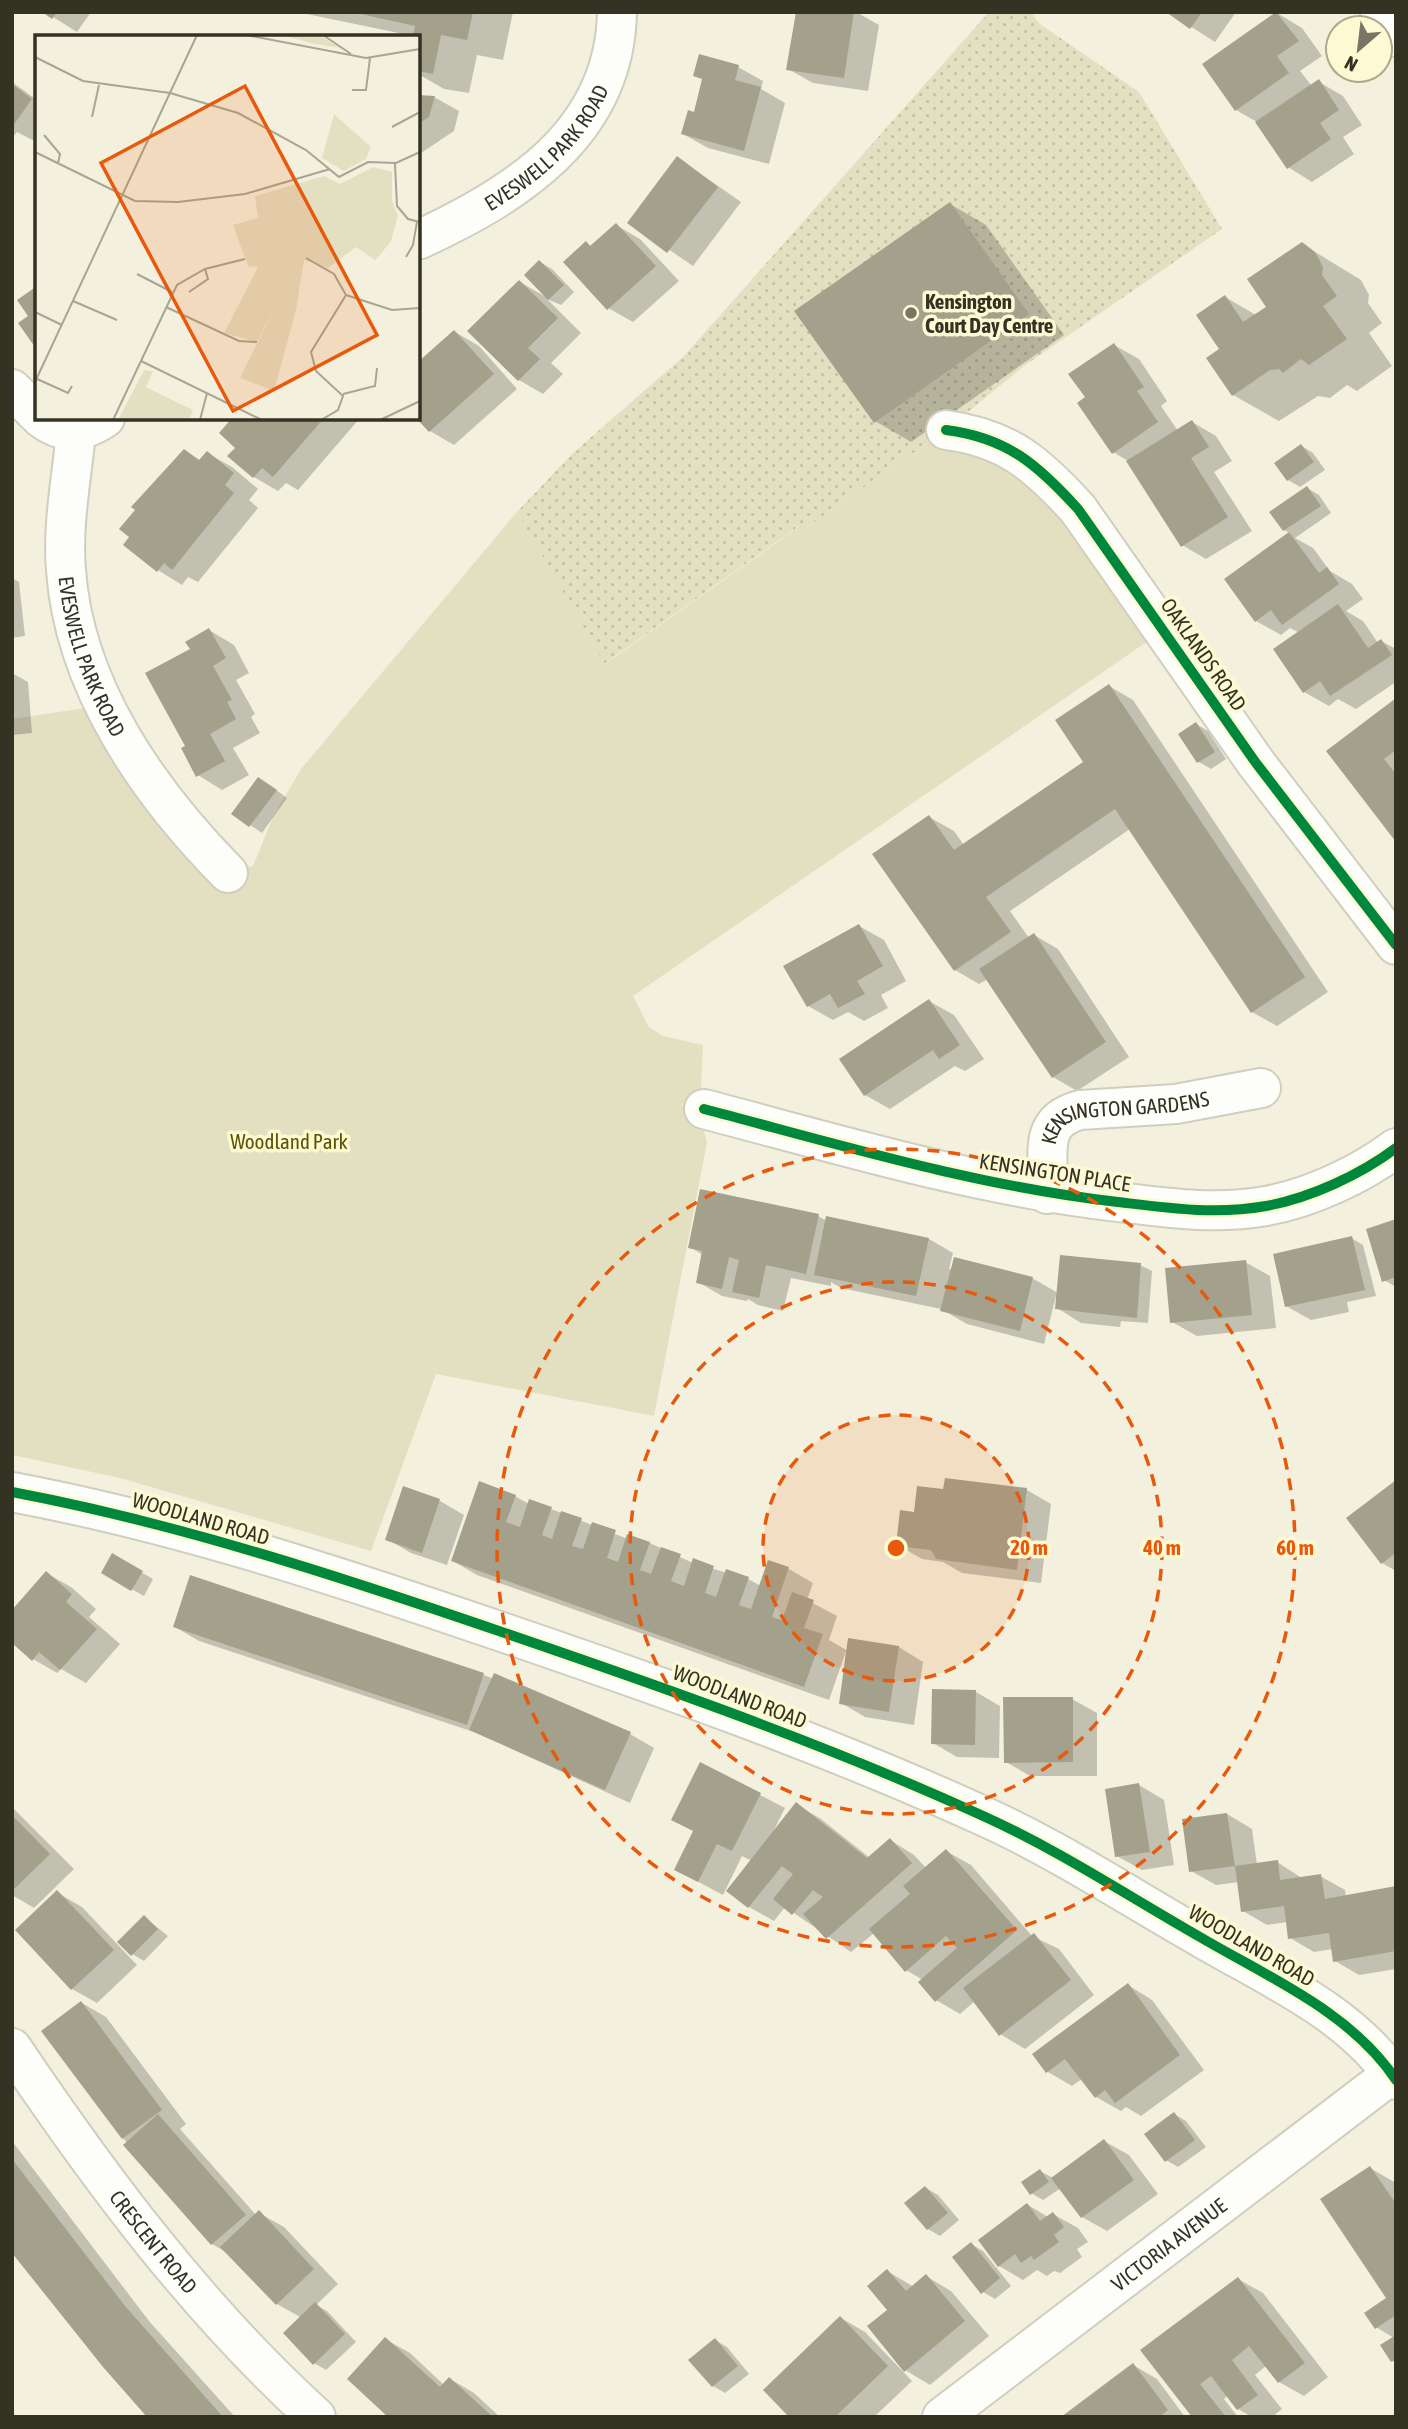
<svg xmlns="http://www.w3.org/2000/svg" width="1408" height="2429" viewBox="0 0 1408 2429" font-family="'Asap Condensed',sans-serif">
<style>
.grass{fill:url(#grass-dots)}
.park{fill:#e3e0c2}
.shadow{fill:#0003}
.building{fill:#a3a18c}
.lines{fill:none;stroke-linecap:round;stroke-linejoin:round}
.minor-casing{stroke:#d0cebf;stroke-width:42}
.minor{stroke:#fdfdfa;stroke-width:38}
.cycleway-casing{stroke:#fdf9d3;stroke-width:15}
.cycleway{stroke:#00873e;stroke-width:10}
.ring{fill:none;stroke:#e8590c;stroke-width:3.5;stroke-dasharray:12 9}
.poi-dot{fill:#777564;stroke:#fdf9d3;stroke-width:2.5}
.labels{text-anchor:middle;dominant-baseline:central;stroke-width:7;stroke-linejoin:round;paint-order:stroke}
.street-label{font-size:21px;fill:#343223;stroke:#fdf9d3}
.poi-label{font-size:21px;font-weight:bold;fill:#343223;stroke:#fdf9d3;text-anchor:start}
.park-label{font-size:21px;fill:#5d5402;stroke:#fdf9d3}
.inset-road{fill:none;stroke:#a7a593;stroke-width:2}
.view{fill:#e8590c;fill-opacity:0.15;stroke:#e8590c;stroke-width:3.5}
.inset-edge{fill:none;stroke:#343223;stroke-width:3.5}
.centre{fill:#e8590c;stroke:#fdf9d3;stroke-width:3.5}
.ring-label{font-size:21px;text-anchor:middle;font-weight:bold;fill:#e8590c;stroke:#fdf9d3;stroke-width:7;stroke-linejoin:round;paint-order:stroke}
</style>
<defs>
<pattern id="grass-dots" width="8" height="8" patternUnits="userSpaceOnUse" patternTransform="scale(1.75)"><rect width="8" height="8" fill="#e3e0c2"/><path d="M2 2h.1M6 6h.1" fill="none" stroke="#c3c1a6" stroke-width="1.8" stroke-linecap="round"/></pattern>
</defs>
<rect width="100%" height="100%" fill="#f3f1dd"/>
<path class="grass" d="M989,12H1031L1040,24L1139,92L1222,229L1024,366L946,430L803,530L799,526L604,664L517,512L572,454L684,356Z"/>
<path class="park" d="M946,430L987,438L1164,630L633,996L649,1027L663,1036L703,1045L700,1112L707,1143L654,1416L436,1374L371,1551L120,1478L12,1455V719L105,705L228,873L253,866L273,817L301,769L517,512L605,664L800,526L803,530Z"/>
<g class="shadow">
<path d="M45,12H91L77,32Z"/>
<path d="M297,12H513L503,60L477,55L469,93L444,89L418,74V37Z"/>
<path d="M797,12H856L879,25L868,91L813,83L788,69Z"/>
<path d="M1168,12H1236L1215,42Z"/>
<path d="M1277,13L1302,28L1322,56L1300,71L1312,86L1319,82L1343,96L1362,125L1343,137L1354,154L1312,182L1288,167L1257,122L1236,110L1205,64Z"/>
<path d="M738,67L763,81L761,89L785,103L769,164L708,148L683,134L695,114L704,80L695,75Z"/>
<path d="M12,82L37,100L36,142L17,132L12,138Z"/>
<path d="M418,91L422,97H434L459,111L454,131L418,155Z"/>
<path d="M678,158L741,202L693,266L629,222Z"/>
<path d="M950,204L986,225L1064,335L911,442L875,421Z"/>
<path d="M616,225L640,239L679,281L633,322L608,308L586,243L592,247Z"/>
<path d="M1302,244L1361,280L1369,295L1368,303L1382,323L1369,333L1392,366L1357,391L1347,385L1330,398L1318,396L1279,421L1233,395L1221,349L1225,297L1256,315L1268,307Z"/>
<path d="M540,262L552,269L574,292L561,305L547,299L581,333L551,363L563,374L543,394L519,380L520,282L546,297Z"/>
<path d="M455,332L479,346L517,389L454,445L430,431L418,418V365Z"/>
<path d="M1114,345L1139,359L1167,401L1161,406L1178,431L1192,422L1216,436L1232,461L1214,472L1252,531L1206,559L1182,545L1128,461L1113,452Z"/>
<path d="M233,418H360L298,490L286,483L278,491L254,477L238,448Z"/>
<path d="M1302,446L1313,453L1325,470L1300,487L1288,480Z"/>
<path d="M184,451L201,461L207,453L232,467L258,489L249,500L258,508L198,582L188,577L182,585L158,570L131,537L138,509L134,506Z"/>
<path d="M1307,488L1319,495L1331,513L1295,538L1313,548L1330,571L1352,584L1363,599L1346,611L1363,621L1378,643L1381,641L1396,649V682L1356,709L1338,699L1329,706L1304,692L1300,633L1290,628L1281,635L1256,621L1290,533L1284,530Z"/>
<path d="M12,578L19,582L25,636L12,638Z"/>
<path d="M209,630L234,645L249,673L236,680L255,714L251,717L260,733L233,748L249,775L222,790L198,775L188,746L192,650Z"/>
<path d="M12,673L28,682L32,733L12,735Z"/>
<path d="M1109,686L1133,700L1328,992L1277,1026L1252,1012L1130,829L1010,911L1029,938L1034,935L1058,949L1129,1057L1077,1091L1053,1077L988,979L979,984L955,970L929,817L954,831L964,845L1085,762Z"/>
<path d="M1396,700V839L1329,751Z"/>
<path d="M1196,724L1208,731L1226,759L1211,769L1199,762L1180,735Z"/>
<path d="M271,786L287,798L262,833L234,814Z"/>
<path d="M859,926L884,940L906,981L881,995L888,1008L864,1021L848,1012L833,1020L808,1006Z"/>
<path d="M929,1001L954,1015L984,1059L965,1071L955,1066L890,1109L865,1095Z"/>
<path d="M818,1216L827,1221L929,1239L953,1253L949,1269L1032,1278L1058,1293L1140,1265L1152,1271L1148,1323L1121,1321L1120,1327L1081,1323L1057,1308L1056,1296L1044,1344L967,1324L941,1309L841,1288L831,1282V1286L791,1278L783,1311L758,1305L748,1299L747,1301L722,1296L698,1282L703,1255L690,1247Z"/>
<path d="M1396,1221V1287L1384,1280Z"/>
<path d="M1351,1238L1363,1245L1376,1296L1347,1302L1349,1312L1311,1320L1286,1306Z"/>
<path d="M1245,1262L1270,1276L1276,1328L1197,1336L1172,1322Z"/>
<path d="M1396,1482V1571L1382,1563L1348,1519Z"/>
<path d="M405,1488L440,1501L464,1515L447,1565L411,1553L387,1539Z"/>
<path d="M1027,1490L1051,1504L1041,1583L962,1573L943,1562L922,1559L898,1545L945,1491Z"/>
<path d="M515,1496L529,1504L551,1509L628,1539L629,1536L650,1543L693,1563L748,1579L761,1586L769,1562L789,1569L813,1583L807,1600L837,1616L829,1640L848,1651L850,1640L899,1647L923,1662L914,1725L865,1717L841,1703L846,1651L829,1700L477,1575L453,1561Z"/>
<path d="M113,1556L153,1579L144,1596L103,1573Z"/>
<path d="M46,1573L71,1587L96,1609L89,1617L120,1644L86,1683L61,1669L57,1673L33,1659Z"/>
<path d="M191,1577L484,1675L630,1734L654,1748L630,1803L477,1733L199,1641L175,1627Z"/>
<path d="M976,1692L1000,1706L999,1758L957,1757L933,1743Z"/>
<path d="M1072,1699L1097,1713V1776H1030L1006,1762Z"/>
<path d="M701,1764L785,1808L773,1832L797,1805L821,1819L870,1858L890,1840L914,1855L926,1868L946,1851L971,1865L1032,1936L1059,1949L1094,1995L1025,2049L1000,2034L975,2001L960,2014L936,2000L923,1980L906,1970L874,1933L851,1952L785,1907L774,1921L749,1907L729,1891L752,1861L742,1856L723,1895L676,1870L695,1832Z"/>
<path d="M1139,1785L1164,1800L1174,1865L1142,1870L1117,1856Z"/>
<path d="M12,1807L74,1869L34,1908L12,1895Z"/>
<path d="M1227,1814L1252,1829L1257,1865L1277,1862L1302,1878L1320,1876L1345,1890L1346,1897L1396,1887V1969L1359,1975L1335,1961L1333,1949L1314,1952L1290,1938L1288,1922L1267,1925L1243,1911L1239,1882L1216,1885L1191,1871Z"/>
<path d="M58,1893L82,1907L137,1965L97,2003L72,1989Z"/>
<path d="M144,1917L168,1936L144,1961L132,1954Z"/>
<path d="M1128,1985L1152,2000L1204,2070L1141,2116L1126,2107L1121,2111L1096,2097L1082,2079L1072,2086L1048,2072L1034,2054Z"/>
<path d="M82,2003L106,2017L186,2124L180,2129L256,2215L259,2213L284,2227L338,2284L316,2305L327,2311L356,2342L326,2370L314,2363L302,2318L277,2304L229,2254L212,2244L123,2138L44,2031Z"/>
<path d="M1174,2114L1186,2121L1206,2147L1178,2167L1166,2160Z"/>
<path d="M12,2141L149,2321L235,2417H150L12,2249Z"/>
<path d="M1104,2141L1129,2155L1158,2194L1107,2231L1082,2217L1061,2188L1043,2200L1031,2193L1040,2171L1053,2178Z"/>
<path d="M1370,2168L1396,2183V2363L1392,2361L1394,2338L1376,2327L1389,2299Z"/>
<path d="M926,2188L938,2195L959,2220L940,2236L928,2229Z"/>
<path d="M1028,2205L1048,2217L1053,2214L1078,2228L1088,2242L1077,2249L1082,2257L1060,2273L1054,2271L1047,2276L1037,2270L1023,2280L999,2266Z"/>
<path d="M971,2244L983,2251L1011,2286L995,2299L983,2292Z"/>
<path d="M887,2271L914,2287L926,2276L951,2291L989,2336L930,2385L905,2370L889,2310Z"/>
<path d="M1238,2279L1263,2293L1328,2377L1304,2396L1279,2382L1266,2366L1255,2375L1282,2409L1272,2417H1252L1238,2409L1228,2395L1224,2399L1238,2417H1194L1143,2351Z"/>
<path d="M841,2318L865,2332L912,2381L874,2417H792Z"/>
<path d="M385,2339L410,2353L444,2385L450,2379L474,2393L500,2417H391Z"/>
<path d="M715,2340L727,2347L749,2374L725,2393L713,2386Z"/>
<path d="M1133,2365L1157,2379L1185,2417H1065Z"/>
</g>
<g class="building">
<path d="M42,12H57L52,19Z"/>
<path d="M352,12H473L467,40L441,35L433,74L418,71V37H413L415,26Z"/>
<path d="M796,12H854L844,78L786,70Z"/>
<path d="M1166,12H1202L1190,29Z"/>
<path d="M1276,12L1299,41L1277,56L1289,73L1235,111L1202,64Z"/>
<path d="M699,54L739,65L735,80L761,87L744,151L681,134L688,110L694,112L702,79L693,76Z"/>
<path d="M1319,79L1339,110L1320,123L1331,139L1287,169L1255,122Z"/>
<path d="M12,84L32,99L12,127Z"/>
<path d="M418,95L435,96L429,117L418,124Z"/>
<path d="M677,156L718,187L667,253L627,223Z"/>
<path d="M950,202L1029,314L874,423L794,311Z"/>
<path d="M616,223L656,266L607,310L563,262L586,241L590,246Z"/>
<path d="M1302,242L1315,252L1323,267L1322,275L1337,296L1323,306L1347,339L1309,365L1301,359L1283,373L1279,369L1270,370L1232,396L1206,358L1219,349L1196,315L1225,295L1243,322L1266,307L1247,279Z"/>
<path d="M539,260L564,285L548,300L524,275Z"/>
<path d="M519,280L558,318L528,348L540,359L518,381L467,331Z"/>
<path d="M37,286V350L18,323L28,316L17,300Z"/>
<path d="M454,330L494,374L429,432L416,418H418V362Z"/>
<path d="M1114,343L1144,387L1137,391L1158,422L1112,454L1077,403L1085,397L1068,374Z"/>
<path d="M232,418H324L273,477L262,468L253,478L227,456L235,448L219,433Z"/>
<path d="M1192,420L1209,447L1191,458L1228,517L1181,547L1126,461Z"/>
<path d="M1301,444L1314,462L1287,481L1274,463Z"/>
<path d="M184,449L199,460L207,451L234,473L225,485L234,493L172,570L164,563L157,572L123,545L129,537L119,529L135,510L131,507Z"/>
<path d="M1307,486L1321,506L1283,531L1269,512Z"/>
<path d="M1289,532L1319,573L1327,567L1339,584L1282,625L1271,610L1255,622L1224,579Z"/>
<path d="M1338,604L1368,648L1381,639L1392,655L1330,696L1320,681L1303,693L1273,649Z"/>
<path d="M209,628L226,658L213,666L232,700L227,702L236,719L210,734L225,761L196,777L181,748L185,746L145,673L190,649L185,642Z"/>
<path d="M1109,684L1305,977L1251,1013L1115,809L986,897L1011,932L954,971L872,854L929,815L954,850L1083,762L1055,720Z"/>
<path d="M1396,698V750L1384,759L1396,774V842L1326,751Z"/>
<path d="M1196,722L1215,752L1197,763L1178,734Z"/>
<path d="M258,777L277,790L249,827L231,814Z"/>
<path d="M859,924L883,966L857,981L865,994L838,1008L830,994L807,1007L783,966Z"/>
<path d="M1034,933L1106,1042L1052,1078L979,969Z"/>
<path d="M929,999L960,1045L939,1059L933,1050L864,1096L839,1059Z"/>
<path d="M700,1189L819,1214L806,1274L766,1265L759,1298L732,1292L739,1260L729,1257L722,1289L696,1283L702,1251L688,1248Z"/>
<path d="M826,1216L929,1238L916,1296L814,1275Z"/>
<path d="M1396,1219V1277L1382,1282L1366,1229Z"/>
<path d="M1352,1236L1365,1290L1285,1307L1273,1254Z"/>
<path d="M1060,1255L1141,1263L1137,1318L1055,1309Z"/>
<path d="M954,1257L1033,1277L1020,1331L940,1311Z"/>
<path d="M1246,1260L1252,1315L1170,1323L1165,1268Z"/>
<path d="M945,1478L1027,1488L1017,1570L936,1559L931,1550L896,1546L900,1510L914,1512L917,1486L943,1489Z"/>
<path d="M1396,1480V1553L1381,1564L1346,1518Z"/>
<path d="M479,1481L516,1495L506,1522L520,1527L529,1499L552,1507L542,1535L552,1539L561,1511L582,1518L572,1546L583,1549L592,1522L616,1530L607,1558L618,1562L627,1534L650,1542L640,1570L651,1574L661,1547L681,1554L671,1581L684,1586L693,1558L714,1566L705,1593L716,1597L726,1569L749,1577L739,1605L751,1609L768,1560L789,1567L772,1617L782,1620L792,1592L814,1600L804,1628L823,1634L804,1687L451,1561Z"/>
<path d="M403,1486L440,1499L422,1553L385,1540Z"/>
<path d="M112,1553L143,1571L131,1591L101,1573Z"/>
<path d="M46,1571L72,1594L66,1602L97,1629L60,1670L39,1652L32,1661L12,1643V1610Z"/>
<path d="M190,1575L484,1673L467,1725L173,1627Z"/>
<path d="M848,1638L899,1646L889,1712L839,1704Z"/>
<path d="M494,1673L631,1732L605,1790L469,1730Z"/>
<path d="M932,1689L976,1690L975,1745L931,1744Z"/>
<path d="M1003,1697H1073V1762L1004,1763Z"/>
<path d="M700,1762L761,1793L732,1851L717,1844L698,1882L674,1870L693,1831L671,1820Z"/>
<path d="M1139,1783L1150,1852L1115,1857L1105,1789Z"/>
<path d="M796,1802L867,1858L890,1838L912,1863L826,1939L803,1914L823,1897L813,1890L792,1915L773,1899L793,1874L782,1866L748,1908L726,1891Z"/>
<path d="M1227,1813L1235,1866L1189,1872L1182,1819Z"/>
<path d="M12,1815L50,1854L12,1891Z"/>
<path d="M946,1849L1017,1930L935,2002L918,1982L957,1948L946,1936L905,1972L869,1929L910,1894L903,1886Z"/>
<path d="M1278,1860L1280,1880L1321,1874L1325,1899L1396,1886V1951L1333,1962L1329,1933L1288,1939L1284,1906L1241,1912L1235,1866Z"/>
<path d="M57,1890L114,1950L71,1990L15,1930Z"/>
<path d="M144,1915L158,1929L131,1956L117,1942Z"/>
<path d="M1034,1933L1071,1980L999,2036L963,1988Z"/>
<path d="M1128,1983L1180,2055L1115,2103L1105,2090L1095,2098L1065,2059L1046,2073L1032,2054Z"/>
<path d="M81,2001L162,2110L122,2139L41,2031Z"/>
<path d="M1174,2112L1195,2140L1165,2162L1144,2134Z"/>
<path d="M158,2114L246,2215L211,2245L123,2145Z"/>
<path d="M1104,2139L1134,2180L1081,2218L1051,2178Z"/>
<path d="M12,2159L125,2306L223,2417H147L103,2367L12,2253Z"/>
<path d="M1370,2166L1396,2204V2315L1375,2329L1364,2313L1386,2298L1320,2199Z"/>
<path d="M1040,2169L1049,2182L1030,2195L1021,2182Z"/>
<path d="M925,2186L948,2213L927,2230L904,2203Z"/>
<path d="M1027,2203L1040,2221L1053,2212L1064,2227L1054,2235L1059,2242L1034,2260L1031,2256L1021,2263L1015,2254L998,2267L978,2240Z"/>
<path d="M259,2210L314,2269L276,2305L220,2247Z"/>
<path d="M971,2242L1000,2278L981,2294L952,2257Z"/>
<path d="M887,2269L906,2291L926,2274L965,2321L904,2372L867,2326L887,2310L867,2286Z"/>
<path d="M1238,2277L1305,2363L1278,2383L1249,2346L1232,2360L1258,2395L1237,2410L1211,2376L1200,2384L1226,2417H1192L1140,2350Z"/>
<path d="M315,2302L345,2334L313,2365L283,2333Z"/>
<path d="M840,2316L888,2366L835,2417H789L763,2390Z"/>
<path d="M1396,2335V2359L1391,2362L1380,2345Z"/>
<path d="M385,2337L440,2387L449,2377L493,2417H388L347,2379Z"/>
<path d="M715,2338L738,2366L712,2387L688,2360Z"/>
<path d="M1133,2363L1168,2410L1159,2417H1061Z"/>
</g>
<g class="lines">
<defs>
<g id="minor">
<path d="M1380,12L1396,37"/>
<path id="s1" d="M418,240C516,195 615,133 617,12"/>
<path d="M12,389L37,414"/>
<path d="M41,418C63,435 83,433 105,418"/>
<path d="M946,430C1008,438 1038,465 1078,509L1256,763L1396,945"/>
<path id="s2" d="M76,432C72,476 62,525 66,570C74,686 148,792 228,873"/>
<path d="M704,1109C841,1145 976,1186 1118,1202C1168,1208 1215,1215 1266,1206C1310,1198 1360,1175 1396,1148"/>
<path id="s3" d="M1047,1194C1051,1156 1035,1122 1080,1110L1176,1104L1261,1088"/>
<path d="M12,1492C177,1523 338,1576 496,1630C660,1686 823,1743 981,1815C1057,1849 1128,1896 1200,1937C1268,1977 1351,2012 1396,2080"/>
<path id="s4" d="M12,2048C101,2180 197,2309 316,2417"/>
<path id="s5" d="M942,2417L1396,2071"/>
</g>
</defs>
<use href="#minor" class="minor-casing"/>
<use href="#minor" class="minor"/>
<defs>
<g id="cycleway">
<path d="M946,430C1008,438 1038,465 1078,509L1256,763L1396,945"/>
<path d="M704,1109C841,1145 976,1186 1118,1202C1168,1208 1215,1215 1266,1206C1310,1198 1360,1175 1396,1148"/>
<path d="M12,1492C177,1523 338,1576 496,1630C660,1686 823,1743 981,1815C1057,1849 1128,1896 1200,1937C1268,1977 1351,2012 1396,2080"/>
</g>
</defs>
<use href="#cycleway" class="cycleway-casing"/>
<use href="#cycleway" class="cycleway"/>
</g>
<circle cx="896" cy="1548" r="133" fill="#e8590c" fill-opacity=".12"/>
<g class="ring">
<circle cx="896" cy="1548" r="133"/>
<circle cx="896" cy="1548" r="266"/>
<circle cx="896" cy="1548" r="399"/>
</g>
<circle class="poi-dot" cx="911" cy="313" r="7"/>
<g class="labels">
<g class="street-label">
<text stroke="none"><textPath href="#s1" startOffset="161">EVESWELL PARK ROAD</textPath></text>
<text stroke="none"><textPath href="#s2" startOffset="229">EVESWELL PARK ROAD</textPath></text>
<text transform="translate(1204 654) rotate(55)">OAKLANDS ROAD</text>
<text stroke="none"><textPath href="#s3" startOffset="140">KENSINGTON GARDENS</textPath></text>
<text transform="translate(1055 1172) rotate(9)">KENSINGTON PLACE</text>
<text transform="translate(201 1518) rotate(16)">WOODLAND ROAD</text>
<text transform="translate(740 1696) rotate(21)">WOODLAND ROAD</text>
<text transform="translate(1252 1945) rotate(30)">WOODLAND ROAD</text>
<text stroke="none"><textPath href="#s4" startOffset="240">CRESCENT ROAD</textPath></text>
<text stroke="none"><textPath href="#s5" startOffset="285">VICTORIA AVENUE</textPath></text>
</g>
<g class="poi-label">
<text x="925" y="301">Kensington<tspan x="925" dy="24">Court Day Centre</tspan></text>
</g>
<g class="park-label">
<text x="289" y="1141">Woodland Park</text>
</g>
</g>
<g transform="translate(35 35)">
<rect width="385" height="385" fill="#f3f1dd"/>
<path d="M246,0L287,2L306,13L280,9ZM244,265L261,275L239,356L205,343Z" fill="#e3e0c2"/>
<path d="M299,79L336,112L331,124L309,136L287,123ZM109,335L118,336L111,352L158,375L154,385H83Z" fill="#e3e0c2"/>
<path d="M338,132L357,137V165L363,181L356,206L345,220L340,225L321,212L293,233L269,225L261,275L244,265L222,307L189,298L223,232L213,231L198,190L223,183L220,161L289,141L305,149Z" fill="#e3e0c2"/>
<path class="inset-road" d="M211,0L331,23L385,14M288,0L316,19M0,22L48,46L135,58L203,78L271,115L304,142L333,127L361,128L385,117M317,55H331L335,23M57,82L64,50M357,92L385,77M9,100L25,119L23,128M0,117L100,166L143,167L210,159L295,134M360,129L362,171L373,184L385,187M371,222L378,210L382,187M271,223L299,239L311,260M102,239L137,257M154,257L173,244L170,234M311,260L357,275L385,273M38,266L82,285M131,272L204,306L222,307M0,277L27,290M106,326L227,385M2,344L33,358L37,351M0,347L162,0M308,359L340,351L342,333M78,385L142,250L170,234L210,224M165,385L172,358M286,385L303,375L308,361L281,336L276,317L311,260M345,385L385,366"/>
<path class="view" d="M210,51L342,300L198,376L66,128Z"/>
<rect width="385" height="385" class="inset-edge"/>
</g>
<circle cx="896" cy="1548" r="10" class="centre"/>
<g class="ring-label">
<text x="1029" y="1555">20 m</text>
<text x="1162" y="1555">40 m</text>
<text x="1295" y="1555">60 m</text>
</g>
<rect width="1408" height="2429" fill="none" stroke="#343223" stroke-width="28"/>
<g transform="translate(1359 49) rotate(208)"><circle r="33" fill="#fdf9d3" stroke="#ada98d" stroke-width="2"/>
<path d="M0-5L12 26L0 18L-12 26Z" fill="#777564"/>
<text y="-10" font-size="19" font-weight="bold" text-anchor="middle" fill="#343223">N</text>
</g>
</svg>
